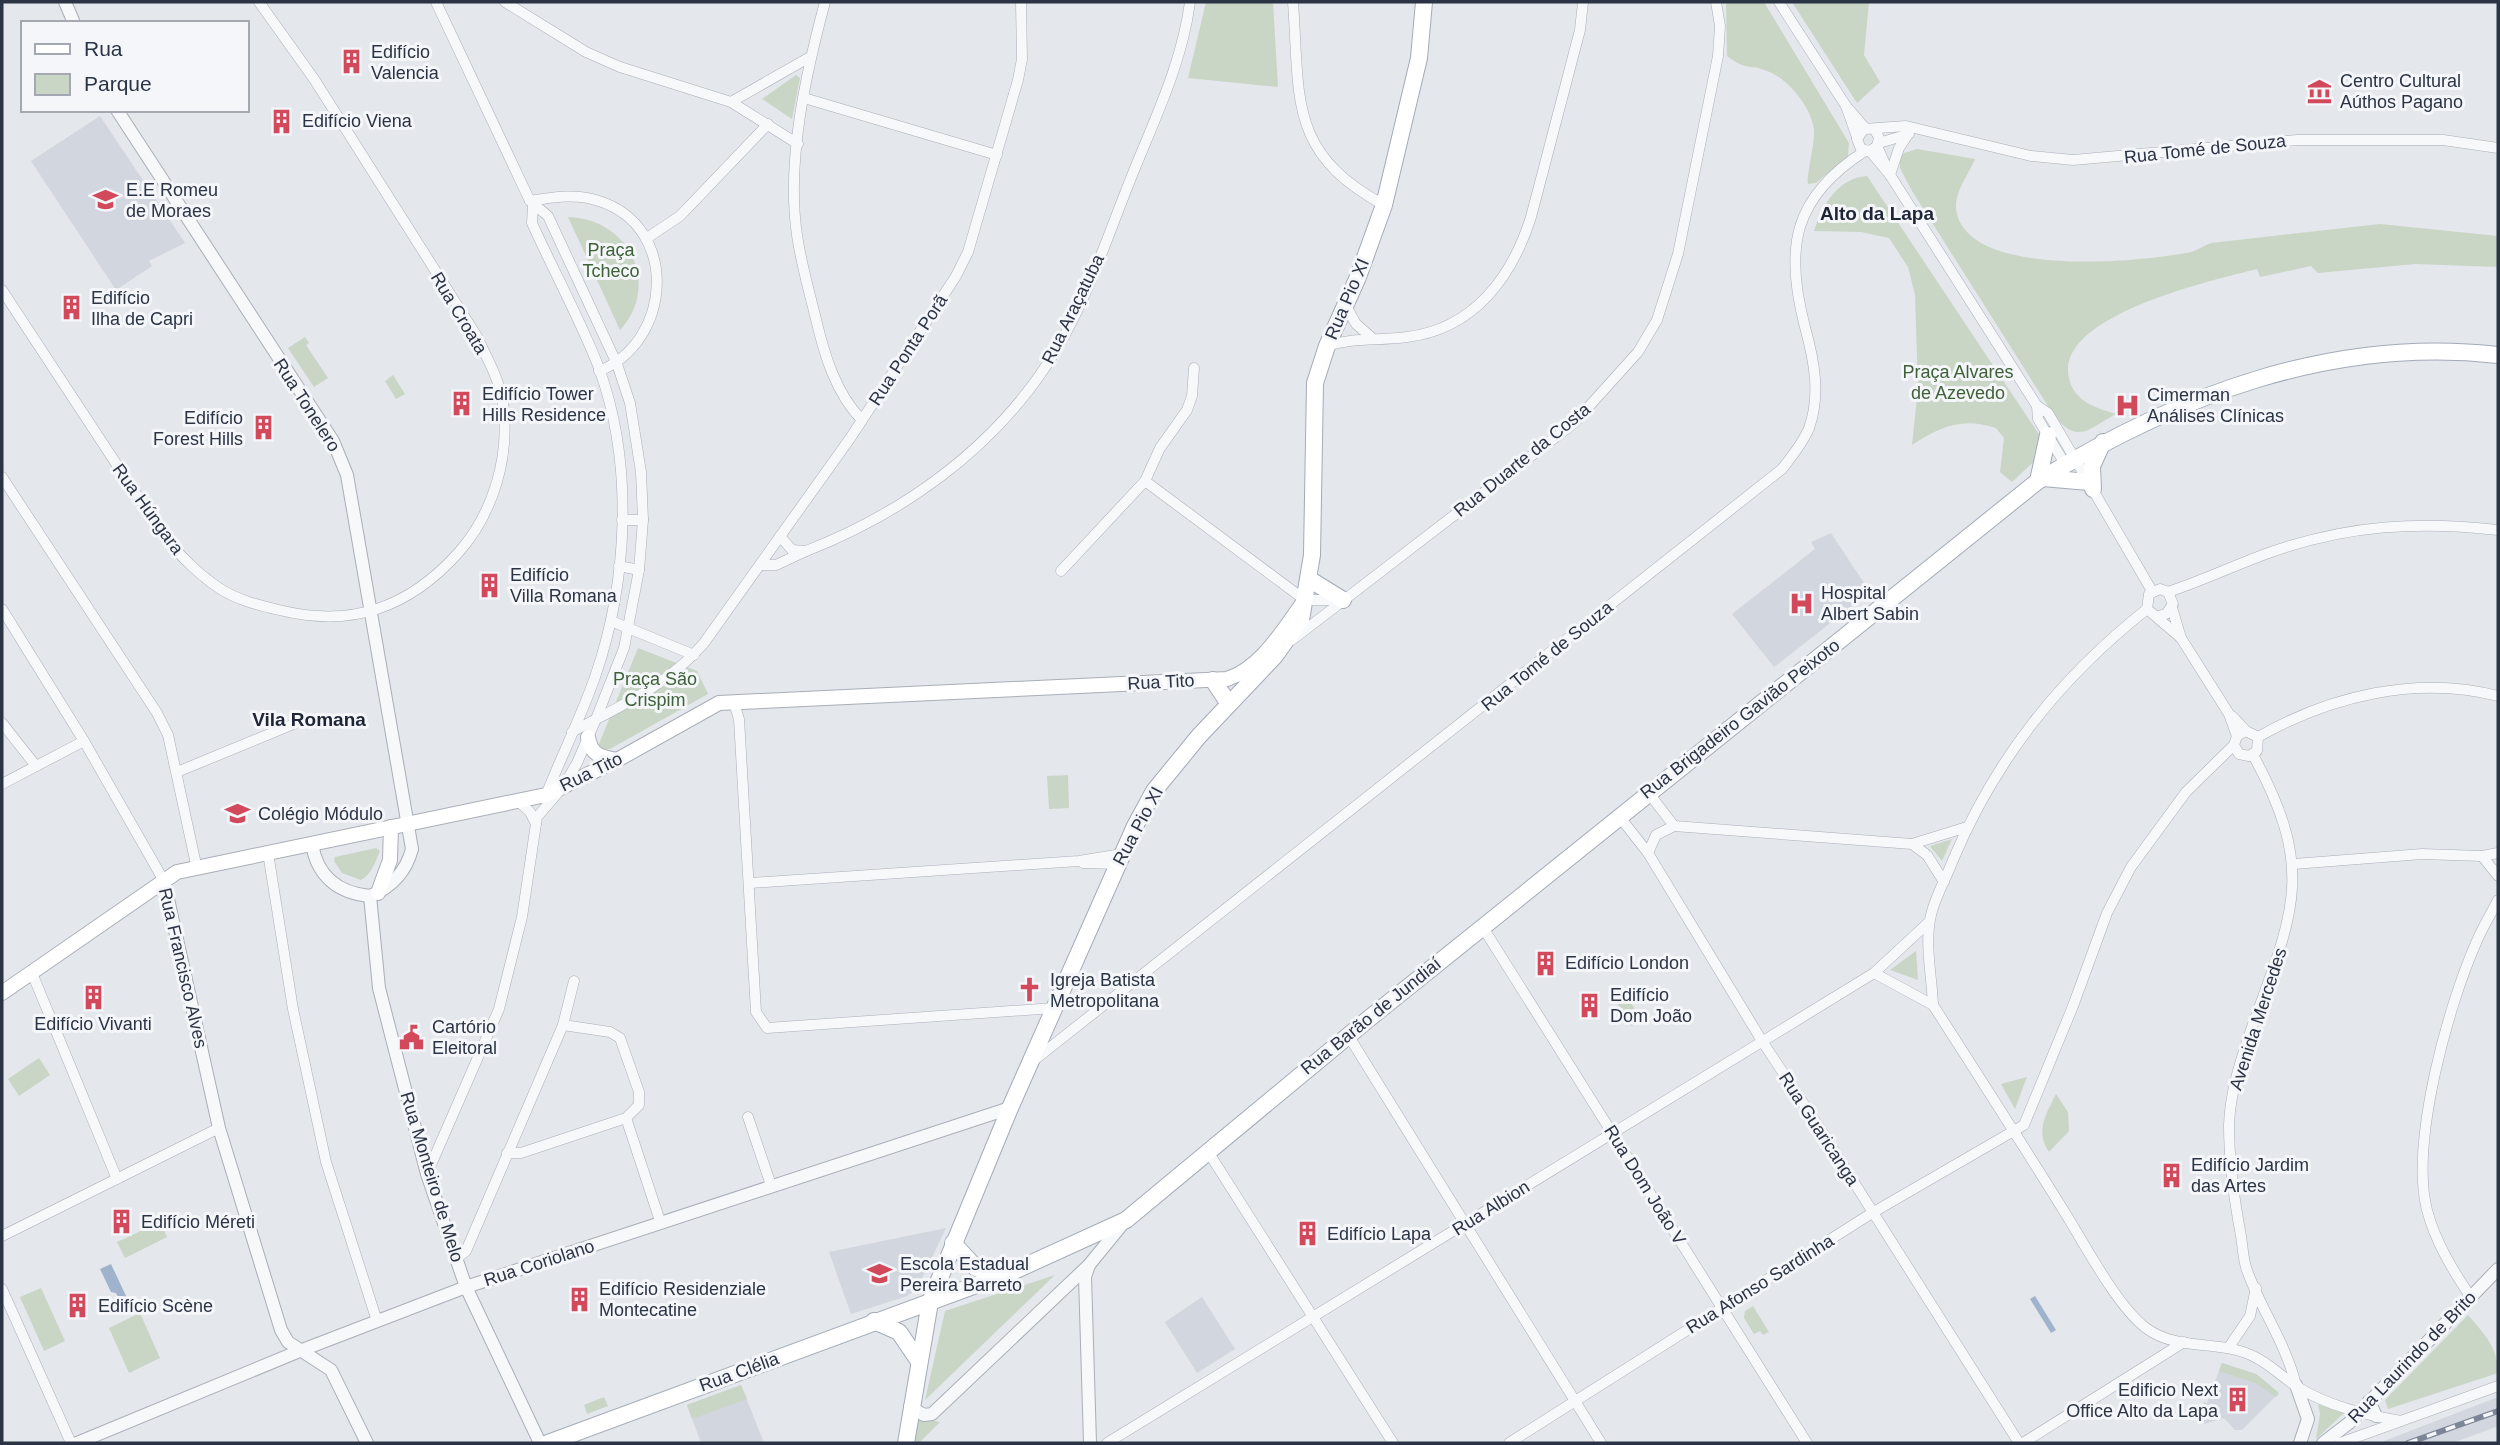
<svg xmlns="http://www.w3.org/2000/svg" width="2500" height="1445" viewBox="0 0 2500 1445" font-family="Helvetica,sans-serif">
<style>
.built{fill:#d2d6de}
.green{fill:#c9d6c5}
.water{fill:#9fb4cc}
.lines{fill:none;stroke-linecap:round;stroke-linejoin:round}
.minor-casing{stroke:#a9aeb7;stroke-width:11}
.tertiary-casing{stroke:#a9aeb7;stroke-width:14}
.secondary-casing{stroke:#a9aeb7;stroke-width:16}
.primary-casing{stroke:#a3abb8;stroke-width:18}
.minor{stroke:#f7f8fa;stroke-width:10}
.tertiary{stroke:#f7f8fa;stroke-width:12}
.secondary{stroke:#fff;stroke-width:14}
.primary{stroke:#fff;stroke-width:16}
.rail-casing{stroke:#7d8696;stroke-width:6}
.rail{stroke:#f4f6f9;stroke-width:3.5;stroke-dasharray:10;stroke-linecap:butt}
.labels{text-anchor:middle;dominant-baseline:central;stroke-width:6;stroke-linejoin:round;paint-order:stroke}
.poi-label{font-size:18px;fill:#2b3445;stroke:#f4f6f9;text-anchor:start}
.street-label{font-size:18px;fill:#2b3445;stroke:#f4f6f9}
.park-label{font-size:18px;fill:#3f6138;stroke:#f4f6f9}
.neighbourhood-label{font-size:19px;font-weight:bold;fill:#1d2536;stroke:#f4f6f9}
</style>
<rect width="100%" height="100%" fill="#e4e7ec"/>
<g class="built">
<path d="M100,116L185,243L149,261L152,266L116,290L31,161Z"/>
<path d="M1831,533L1870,592L1774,667L1732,614L1815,549L1811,542Z"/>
<path d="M946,1228L917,1289L907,1296L851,1314L829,1252Z"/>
<path d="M1202,1297L1235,1349L1197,1373L1165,1322Z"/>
<path d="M2222,1363L2256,1374L2279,1393L2242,1430H2235L2224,1418L2204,1424L2203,1402L2207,1403Z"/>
<path d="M741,1385L764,1443H701L687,1405Z"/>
<path d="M2498,1397V1426L2453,1443H2379Z"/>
</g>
<g class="green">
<path d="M1206,2H1273L1278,87L1188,78Z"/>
<path d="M1726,2H1764L1849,143L1848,156L1816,183L1808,184C1806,177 1815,144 1814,130C1812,108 1788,78 1767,71C1747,63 1749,72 1727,56Z"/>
<path d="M1792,2H1869L1864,55L1880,82L1857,103Z"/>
<path d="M796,75L800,78L792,119L762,99Z"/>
<path d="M1917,149L1975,159C1968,175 1952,196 1957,214C1973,278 2137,262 2186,253C2195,252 2203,246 2211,243L2380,224L2498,236V267L2415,264L2318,273L2311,266L2260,277L2257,269C2214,280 2066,313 2068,371C2070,400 2093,407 2116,414C2089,428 2079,445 2055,417L1912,191L1900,168V158L1904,153Z"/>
<path d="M1867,176L2046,445L2043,453L2012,482L2000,472L2004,438L1996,428C1963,417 1941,426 1912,445L1918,388L1915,295L1908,267L1889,238L1861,232L1814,231C1823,204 1838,178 1867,176Z"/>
<path d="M568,217C628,218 662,284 620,330Z"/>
<path d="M305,337L309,343L306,345L328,378L314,387L288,348Z"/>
<path d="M393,375L405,394L396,399L385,381Z"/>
<path d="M638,648L697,671L708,694L610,749H597Z"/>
<path d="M1068,775L1069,808L1049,809L1047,776Z"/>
<path d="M1952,839L1942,861L1930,846Z"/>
<path d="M376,848L380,851C375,862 372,874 361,880L342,873L334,861L335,857Z"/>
<path d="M1916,951L1918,980L1890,970Z"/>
<path d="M1628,998L1641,1019L1631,1026L1618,1005Z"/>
<path d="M39,1058L50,1075L19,1096L8,1079Z"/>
<path d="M2027,1077L2015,1109L2001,1084Z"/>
<path d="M2056,1094L2068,1112L2069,1131L2049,1152C2035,1130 2046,1115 2056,1094Z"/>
<path d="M160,1222L167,1237L125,1258L117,1242Z"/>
<path d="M1055,1275L925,1400L945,1311Z"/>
<path d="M41,1288L65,1341L44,1351L20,1297Z"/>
<path d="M1753,1306L1769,1332L1763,1335L1760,1331L1754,1334L1744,1318L1745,1311Z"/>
<path d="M140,1313L160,1358L129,1373L109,1328Z"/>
<path d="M2468,1315C2484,1333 2498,1348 2498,1373L2388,1409L2385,1400Z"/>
<path d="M2222,1363L2256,1374L2279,1393L2276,1397L2255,1383L2219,1371Z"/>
<path d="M741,1385L747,1399L692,1419L687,1405Z"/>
<path d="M604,1397L608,1406L587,1414L584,1405Z"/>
<path d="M2318,1404L2344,1413L2316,1439L2320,1414Z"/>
<path d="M920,1418L940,1422L919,1443L915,1442L916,1420Z"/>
</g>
<g class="water">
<path d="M111,1264L127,1298L120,1301L116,1293L111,1292L100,1269Z"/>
<path d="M2035,1296L2056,1330L2051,1333L2030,1299Z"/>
</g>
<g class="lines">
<defs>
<g id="minor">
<path d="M505,2L586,52L620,67L731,102L798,144"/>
<path d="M825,2C806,73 786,161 797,235C801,263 809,291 816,319C824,354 836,394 862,420"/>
<path d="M1293,2C1300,99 1288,153 1384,205"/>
<path d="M1779,2L1846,106L1866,129"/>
<path d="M804,98L997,155"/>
<path d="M731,102L810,57"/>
<path d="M1846,106L1857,137"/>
<path d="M1875,130L1879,138L1877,146L1870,151L1861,149L1857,139L1864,129L1906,126L2031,156L2073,160L2297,140H2443L2498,148"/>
<path d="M1879,143L1909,134"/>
<path d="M1877,146L1890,175"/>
<path d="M1870,151L1890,175L2037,406L2038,419L2065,464"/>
<path d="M1890,175L1899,148L1907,136"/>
<path d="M530,201C553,197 577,193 599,201C680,227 672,342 599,371"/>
<path d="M533,206L532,223C554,272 580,319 599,368C634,465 628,581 595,677C581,717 562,755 546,795"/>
<path d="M647,238L680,216L768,124"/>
<path d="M2,290L165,538C182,557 198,574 219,588C237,600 258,605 279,610C352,628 409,608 459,552C494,512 510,456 503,404C500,380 486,356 476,335L314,79L259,2"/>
<path d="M1346,306L1356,324L1371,337"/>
<path d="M1327,346C1354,337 1379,341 1407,337C1474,329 1512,277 1531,217L1580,30L1583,2"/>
<path d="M2037,406L2048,413L2152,591"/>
<path d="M2,477L157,713L168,735L197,869"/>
<path d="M1145,481L1305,600H1340"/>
<path d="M622,520H643"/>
<path d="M806,551C901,514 989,452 1046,366C1084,310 1106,240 1131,178C1154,120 1182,64 1190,2"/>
<path d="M760,565H776L806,551L792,550L780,536"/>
<path d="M619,566L639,570"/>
<path d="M1061,571L1145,481L1160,448L1187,410L1192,396L1194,368"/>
<path d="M2168,592C2205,580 2239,563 2274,551C2350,525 2419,521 2498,530"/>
<path d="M2172,608L2181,638"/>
<path d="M2,609L84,741L164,881"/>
<path d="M2158,616L2166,614L2173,604L2168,592L2160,589L2149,594L2147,609L2181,638L2229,714L2237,736"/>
<path d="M611,621L694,655"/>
<path d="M1292,640L1574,423L1638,352L1657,320L1678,254L1718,56L1720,26L1716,2"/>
<path d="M734,703L739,719L756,1012L767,1028L1054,1008"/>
<path d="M2232,716L2246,731L2258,737L2257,751L2249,756L2239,754L2234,745L2237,736L2246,731"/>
<path d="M2,723L36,766"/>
<path d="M572,732C620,706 667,686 704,643L851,437L956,276L968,252L1018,80L1022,59L1021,2"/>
<path d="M2258,737C2330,696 2417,675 2498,696"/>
<path d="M2253,755C2316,870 2294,912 2252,1027C2241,1059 2230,1092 2229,1125C2229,1163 2234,1199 2241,1236C2243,1248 2243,1262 2248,1273C2262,1311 2286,1344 2296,1385"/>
<path d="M177,772L301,721"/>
<path d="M2,784L84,741"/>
<path d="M1648,792L1674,826"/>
<path d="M517,800L530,812L536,824"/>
<path d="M1619,816L1648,853L1762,1041L1819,1127L2019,1443"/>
<path d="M1912,844L1927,855L1944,882"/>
<path d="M268,853L293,1009L326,1162L377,1321"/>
<path d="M1648,853L1656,835L1674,826L1912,844L1967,827"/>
<path d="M2482,856L2498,876"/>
<path d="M1083,863L1118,864"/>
<path d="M2294,864L2422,854L2482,856L2498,853"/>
<path d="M750,883L1079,861L1122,854"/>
<path d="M1482,926L1807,1443"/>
<path d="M32,973L117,1179"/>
<path d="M1874,973L1933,1005C1932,978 1925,946 1930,920C1933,900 1946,879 1953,860C1996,758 2060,678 2147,609"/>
<path d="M1933,1005C1978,1075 2023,1145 2067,1216C2086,1247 2118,1307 2146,1328C2176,1351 2220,1340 2253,1356C2270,1364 2281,1376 2296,1386C2327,1406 2366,1415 2401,1421"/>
<path d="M1348,1035L1601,1443"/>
<path d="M1033,1061L1782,469C1792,456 1803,443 1809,428C1821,395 1814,360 1805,327C1784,248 1793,197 1865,151"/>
<path d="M748,1117L771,1185"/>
<path d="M626,1118L660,1221"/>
<path d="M1207,1150L1393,1443"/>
<path d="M507,1153H521L626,1118L639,1105V1092L620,1038L610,1032L563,1025"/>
<path d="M427,1174L499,1009L522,917L537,817L563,787L577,763L596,719L624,648L639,570L643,520L641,472L630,403L617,364L548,216L530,201L436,2"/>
<path d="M2,1236L219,1128"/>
<path d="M456,1259L466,1251L563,1025L574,981"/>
<path d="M2,1289L71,1443"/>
<path d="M2470,1296C2452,1269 2435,1241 2427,1210C2410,1143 2448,1006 2476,943C2482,928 2491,914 2498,900"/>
<path d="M2229,1347L2250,1316L2256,1288"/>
<path d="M1107,1443L1874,973L1929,922"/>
<path d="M1509,1443L1872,1213L2024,1125L2073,1006L2107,913L2131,867L2186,792L2234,745"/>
<path d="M2023,1443L2184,1342"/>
<path d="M2340,1443L2498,1386"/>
</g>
<g id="tertiary">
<path d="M65,2L74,23"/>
<path d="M117,110L333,441L347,475L412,849C406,872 392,887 370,896C338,893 317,876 312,844"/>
<path d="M164,881L219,1128L281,1330L288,1342L331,1370L367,1443"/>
<path d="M370,896L379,988L427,1174L466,1287L540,1443"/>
<path d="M1089,1265L1085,1277L1090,1443"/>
<path d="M2296,1385L2308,1419L2300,1443"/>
<path d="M2369,1401L2376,1416"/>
<path d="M910,1407L924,1415L932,1414L1089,1265L1125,1221"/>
<path d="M77,1443L302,1350L466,1287L1010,1108"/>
<path d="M2323,1443L2349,1423L2498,1269"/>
</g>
<g id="secondary">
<path d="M588,737C591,755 600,757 617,760"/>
<path d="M378,893L390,860L391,827"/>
<path d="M2,993L177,872L546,795L617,760L719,703L1227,679C1262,668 1284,628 1305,600"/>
</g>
<g id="primary">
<path d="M2043,478L2089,482"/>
<path d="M2038,481L2048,435"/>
<path d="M2093,489L2092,466L2103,442"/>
<path d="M1309,579L1343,600"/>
<path d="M1213,680L1229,704"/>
<path d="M953,1243L976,1268L1002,1275"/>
<path d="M874,1321L899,1332L918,1360"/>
<path d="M548,1443L1014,1271L1126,1220L1366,1021L2038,481C2177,396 2332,336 2498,355"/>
<path d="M906,1443L930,1302L1010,1108L1135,826L1154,791L1199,736L1274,657L1301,620L1312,555L1315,383L1327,346L1358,277L1384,205L1419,58L1424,2"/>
</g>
</defs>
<use href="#minor" class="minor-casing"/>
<use href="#tertiary" class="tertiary-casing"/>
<use href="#secondary" class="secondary-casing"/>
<use href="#primary" class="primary-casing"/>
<use href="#minor" class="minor"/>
<use href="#tertiary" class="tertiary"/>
<use href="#secondary" class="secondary"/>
<use href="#primary" class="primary"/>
<defs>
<path id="rail" d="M2408,1443L2498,1411"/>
</defs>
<use href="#rail" class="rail-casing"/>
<use href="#rail" class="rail"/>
</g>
<defs>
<symbol id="building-bare" viewBox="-9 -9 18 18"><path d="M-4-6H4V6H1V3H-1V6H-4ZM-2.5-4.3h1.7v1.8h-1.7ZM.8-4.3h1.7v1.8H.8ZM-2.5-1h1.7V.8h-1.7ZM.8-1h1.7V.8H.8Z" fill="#d1495b" stroke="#f4f6f9" stroke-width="2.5" paint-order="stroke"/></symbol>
<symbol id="museum-bare" viewBox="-9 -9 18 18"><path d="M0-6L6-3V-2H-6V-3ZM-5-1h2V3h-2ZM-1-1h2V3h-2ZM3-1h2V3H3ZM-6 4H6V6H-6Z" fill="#d1495b" stroke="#f4f6f9" stroke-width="2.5" paint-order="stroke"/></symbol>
<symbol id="school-bare" viewBox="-9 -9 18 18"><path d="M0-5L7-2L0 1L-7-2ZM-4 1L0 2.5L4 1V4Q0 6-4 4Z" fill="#d1495b" stroke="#f4f6f9" stroke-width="2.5" paint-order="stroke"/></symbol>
<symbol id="hospital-bare" viewBox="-9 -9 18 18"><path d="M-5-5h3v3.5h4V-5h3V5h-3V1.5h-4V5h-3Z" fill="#d1495b" stroke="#f4f6f9" stroke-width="2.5" paint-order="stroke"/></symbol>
<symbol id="church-bare" viewBox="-9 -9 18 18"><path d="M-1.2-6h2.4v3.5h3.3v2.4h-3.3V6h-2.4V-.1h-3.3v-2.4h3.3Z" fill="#d1495b" stroke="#f4f6f9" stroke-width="2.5" paint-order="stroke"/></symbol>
<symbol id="civic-bare" viewBox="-9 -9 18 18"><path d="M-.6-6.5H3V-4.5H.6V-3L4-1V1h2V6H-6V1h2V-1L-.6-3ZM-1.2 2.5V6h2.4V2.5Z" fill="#d1495b" stroke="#f4f6f9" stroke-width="2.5" paint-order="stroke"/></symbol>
</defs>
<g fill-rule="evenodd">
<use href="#building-bare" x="334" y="44" width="35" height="35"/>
<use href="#museum-bare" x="2302" y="74" width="35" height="35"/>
<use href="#building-bare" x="264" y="104" width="35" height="35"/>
<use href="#school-bare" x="88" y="182" width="35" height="35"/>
<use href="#building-bare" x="54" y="290" width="35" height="35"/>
<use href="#building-bare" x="444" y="386" width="35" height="35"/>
<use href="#hospital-bare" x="2110" y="388" width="35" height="35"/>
<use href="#building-bare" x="246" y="410" width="35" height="35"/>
<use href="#building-bare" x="472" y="568" width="35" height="35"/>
<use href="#hospital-bare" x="1784" y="586" width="35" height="35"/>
<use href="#school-bare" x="220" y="796" width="35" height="35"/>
<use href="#building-bare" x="1528" y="946" width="35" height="35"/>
<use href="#church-bare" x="1012" y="972" width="35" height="35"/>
<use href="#building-bare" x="76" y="980" width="35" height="35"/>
<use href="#building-bare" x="1572" y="988" width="35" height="35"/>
<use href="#civic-bare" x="394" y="1020" width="35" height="35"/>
<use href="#building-bare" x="2154" y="1158" width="35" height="35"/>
<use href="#building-bare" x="104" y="1204" width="35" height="35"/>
<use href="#building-bare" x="1290" y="1216" width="35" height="35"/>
<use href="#school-bare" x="862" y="1256" width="35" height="35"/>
<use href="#building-bare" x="562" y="1282" width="35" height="35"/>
<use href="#building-bare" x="60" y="1288" width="35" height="35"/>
<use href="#building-bare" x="2220" y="1382" width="35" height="35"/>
</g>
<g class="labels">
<g class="poi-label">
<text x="371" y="52">Edifício<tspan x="371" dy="21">Valencia</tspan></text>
<text x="2340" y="81">Centro Cultural<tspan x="2340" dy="21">Aúthos Pagano</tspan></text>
<text x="302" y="121">Edifício Viena</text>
<text x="126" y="190">E.E Romeu<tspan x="126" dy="21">de Moraes</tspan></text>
<text x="91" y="298">Edifício<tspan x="91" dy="21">Ilha de Capri</tspan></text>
<text x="482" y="394">Edifício Tower<tspan x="482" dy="21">Hills Residence</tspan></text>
<text x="2147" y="395">Cimerman<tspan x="2147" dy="21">Análises Clínicas</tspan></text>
<text x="243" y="418" text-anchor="end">Edifício<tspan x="243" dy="21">Forest Hills</tspan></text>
<text x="510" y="575">Edifício<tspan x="510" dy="21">Villa Romana</tspan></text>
<text x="1821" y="593">Hospital<tspan x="1821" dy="21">Albert Sabin</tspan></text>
<text x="258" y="814">Colégio Módulo</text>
<text x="1565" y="963">Edifício London</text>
<text x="1050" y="980">Igreja Batista<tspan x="1050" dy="21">Metropolitana</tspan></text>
<text x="1610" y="995">Edifício<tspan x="1610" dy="21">Dom João</tspan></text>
<text x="93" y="1024" text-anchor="middle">Edifício Vivanti</text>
<text x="432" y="1027">Cartório<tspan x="432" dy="21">Eleitoral</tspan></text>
<text x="2191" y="1165">Edifício Jardim<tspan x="2191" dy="21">das Artes</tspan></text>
<text x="141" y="1222">Edifício Méreti</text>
<text x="1327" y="1234">Edifício Lapa</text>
<text x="900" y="1264">Escola Estadual<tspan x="900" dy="21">Pereira Barreto</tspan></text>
<text x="599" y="1289">Edifício Residenziale<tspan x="599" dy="21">Montecatine</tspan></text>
<text x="98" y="1306">Edifício Scène</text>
<text x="2218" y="1390" text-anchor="end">Edificio Next<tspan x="2218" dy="21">Office Alto da Lapa</tspan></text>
</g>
<g class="street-label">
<text transform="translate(2205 149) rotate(-6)">Rua Tomé de Souza</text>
<text transform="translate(1347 299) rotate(-67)">Rua Pio XI</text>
<text transform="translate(1073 309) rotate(-64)">Rua Araçatuba</text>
<text transform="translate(459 313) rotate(59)">Rua Croata</text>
<text transform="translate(908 350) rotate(-57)">Rua Ponta Porã</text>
<text transform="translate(307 405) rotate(57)">Rua Tonelero</text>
<text transform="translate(1522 460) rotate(-39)">Rua Duarte da Costa</text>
<text transform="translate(148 509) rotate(54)">Rua Húngara</text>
<text transform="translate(1547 656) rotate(-39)">Rua Tomé de Souza</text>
<text transform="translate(1161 682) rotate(-3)">Rua Tito</text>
<text transform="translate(1740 719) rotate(-38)">Rua Brigadeiro Gavião Peixoto</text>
<text transform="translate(591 772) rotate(-26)">Rua Tito</text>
<text transform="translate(1138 826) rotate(-62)">Rua Pio XI</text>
<text transform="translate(183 968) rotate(77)">Rua Francisco Alves</text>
<text transform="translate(1371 1016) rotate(-39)">Rua Barão de Jundiaí</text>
<text transform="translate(2258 1019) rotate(-72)">Avenida Mercedes</text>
<text transform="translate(1819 1129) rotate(57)">Rua Guaricanga</text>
<text transform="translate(432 1177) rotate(73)">Rua Monteiro de Melo</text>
<text transform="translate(1645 1185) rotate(58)">Rua Dom João V</text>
<text transform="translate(1491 1208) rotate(-32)">Rua Albion</text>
<text transform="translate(539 1263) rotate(-18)">Rua Coriolano</text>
<text transform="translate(1760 1284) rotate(-32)">Rua Afonso Sardinha</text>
<text transform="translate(2412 1357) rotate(-46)">Rua Laurindo de Brito</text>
<text transform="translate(739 1372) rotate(-20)">Rua Clélia</text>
</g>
<g class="park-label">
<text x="611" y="250">Praça<tspan x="611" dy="21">Tcheco</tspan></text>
<text x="1958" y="372">Praça Alvares<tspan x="1958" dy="21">de Azevedo</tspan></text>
<text x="655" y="679">Praça São<tspan x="655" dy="21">Crispim</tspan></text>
</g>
<g class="neighbourhood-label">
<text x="1877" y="213">Alto da Lapa</text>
<text x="309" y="719">Vila Romana</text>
</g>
</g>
<rect width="2500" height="1445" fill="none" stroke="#2b3445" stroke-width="7"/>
<rect x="21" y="21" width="228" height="91" fill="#f4f6f9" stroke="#a4a8b1" stroke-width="2"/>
<rect x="35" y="44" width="35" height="10" fill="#ffffff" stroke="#a4a8b1" stroke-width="2"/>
<text x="84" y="56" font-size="21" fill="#2b3445">Rua</text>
<rect x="35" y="74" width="35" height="21" fill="#c9d6c5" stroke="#a4a8b1" stroke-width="2"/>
<text x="84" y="91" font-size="21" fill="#2b3445">Parque</text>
</svg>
